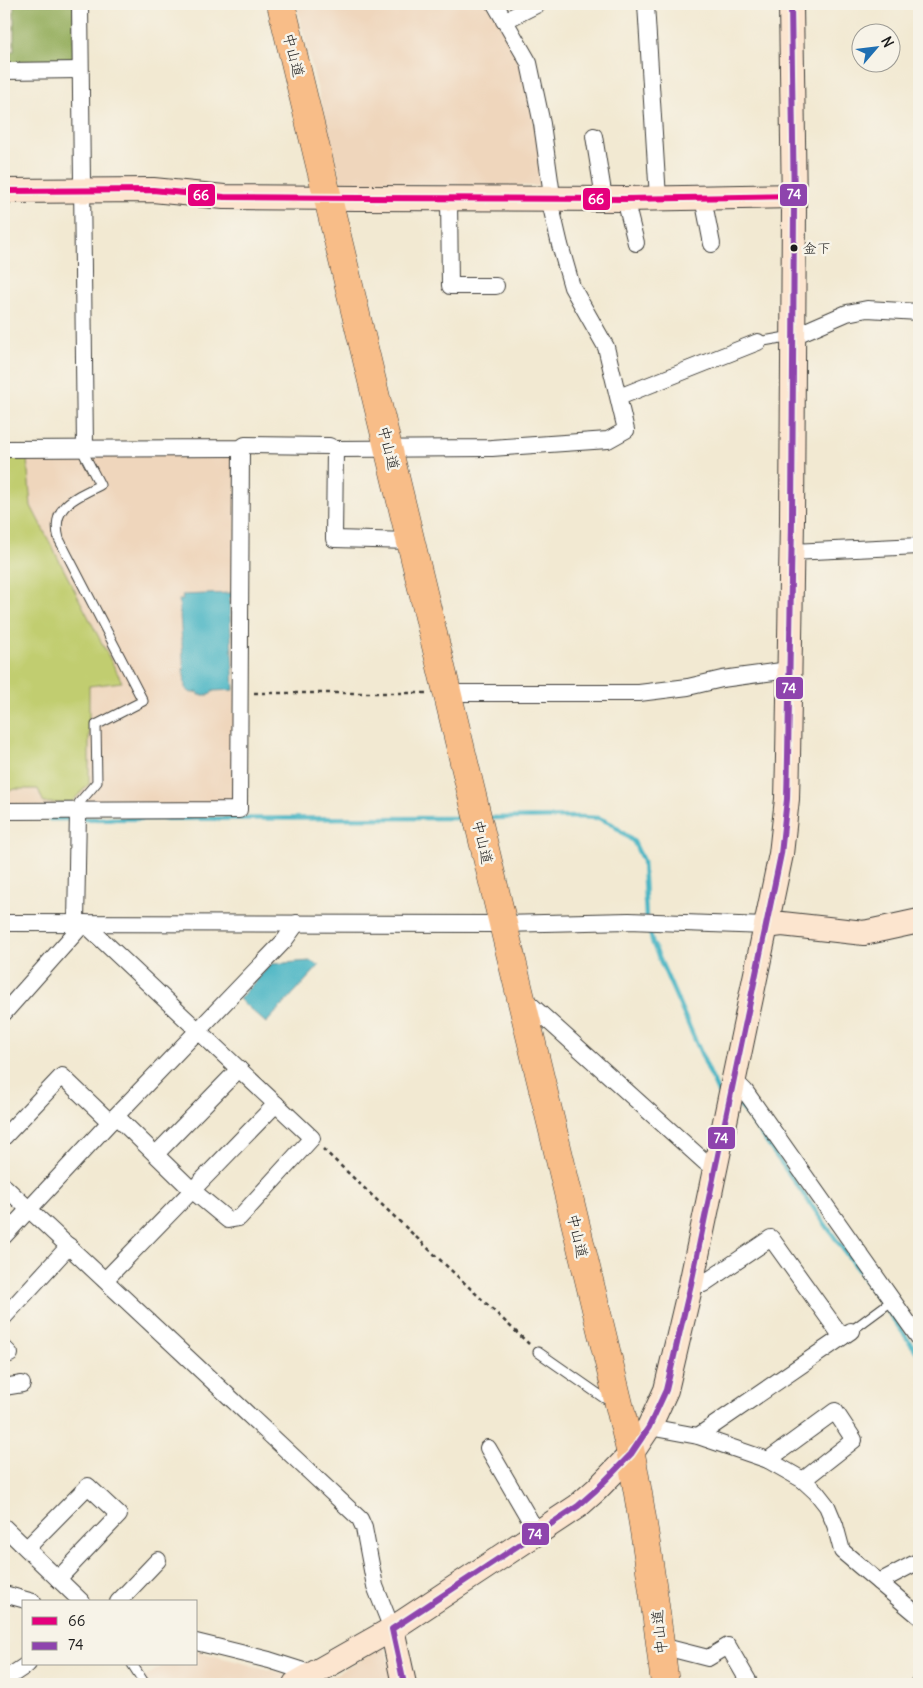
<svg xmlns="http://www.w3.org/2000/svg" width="923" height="1688" viewBox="0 0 923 1688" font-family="Delius,'Klee One',sans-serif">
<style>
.built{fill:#efd6bc}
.green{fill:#c1cd6f;stroke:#6e7446}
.forest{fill:#98b062;stroke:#5a663f}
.water{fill:#48b5c4;stroke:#326870}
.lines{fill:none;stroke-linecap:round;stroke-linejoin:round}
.stream{stroke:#48b5c4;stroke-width:4.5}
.lane-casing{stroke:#3c3b37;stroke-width:11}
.street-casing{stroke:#3c3b37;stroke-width:18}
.secondary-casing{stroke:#3c3b37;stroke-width:26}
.highway-casing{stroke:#3c3b37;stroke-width:29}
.path{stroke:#3c3b37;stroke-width:2.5;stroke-dasharray:4 4;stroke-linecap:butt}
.lane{stroke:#fff;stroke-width:9}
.street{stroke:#fff;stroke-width:16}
.secondary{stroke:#fce5cf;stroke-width:24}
.highway{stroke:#f8bd88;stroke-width:28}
.bus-1-casing{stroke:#f7f3e8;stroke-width:10}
.bus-2-casing{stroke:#f7f3e8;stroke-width:10}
.bus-1{stroke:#e5007d;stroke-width:6}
.bus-2{stroke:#8e44ad;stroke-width:6}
.bus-dot{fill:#1c1c1c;stroke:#f7f3e8;stroke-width:2}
.labels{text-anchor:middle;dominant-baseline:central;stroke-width:5;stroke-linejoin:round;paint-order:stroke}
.bus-label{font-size:14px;fill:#1c1c1c;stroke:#f7f3e8;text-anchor:start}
.street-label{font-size:15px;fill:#1c1c1c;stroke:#f7f3e8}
.line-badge{stroke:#f7f3e8;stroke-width:2}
.badge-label{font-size:14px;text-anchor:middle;font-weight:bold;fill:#fff}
</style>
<rect width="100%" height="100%" fill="#f7f3e8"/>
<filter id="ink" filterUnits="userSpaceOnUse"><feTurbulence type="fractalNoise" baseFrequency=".02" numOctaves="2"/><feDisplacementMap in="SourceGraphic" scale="10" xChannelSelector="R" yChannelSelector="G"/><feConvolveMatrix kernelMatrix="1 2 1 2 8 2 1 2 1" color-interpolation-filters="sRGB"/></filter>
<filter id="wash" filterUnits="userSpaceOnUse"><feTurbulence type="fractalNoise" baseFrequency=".0096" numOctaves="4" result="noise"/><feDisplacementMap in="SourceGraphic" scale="20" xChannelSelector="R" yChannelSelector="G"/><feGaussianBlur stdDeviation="1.12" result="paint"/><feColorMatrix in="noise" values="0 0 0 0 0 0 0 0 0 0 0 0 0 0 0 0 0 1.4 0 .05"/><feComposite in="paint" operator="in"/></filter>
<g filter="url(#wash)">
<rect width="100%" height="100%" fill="#f2e9d2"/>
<g class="built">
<path d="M296,4H488L523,59L544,181L540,186L342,185Z"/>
<path d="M4,453H233L237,459L236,800L231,806L4,807Z"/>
<path d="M385,1646L394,1684H318Z"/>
<path d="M196,1651L285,1674L288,1680L281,1684H148L144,1678L165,1664H196Z"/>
</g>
<path class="green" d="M4,459H27L31,506L122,682L89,686V784L71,803H44L38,789H15L4,793Z"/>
<path class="forest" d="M14,4H74V67H4V52L14,51Z"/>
<g class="water">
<path d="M232,593V597L229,598L234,690L213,691L210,695H198V692L191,693L185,688L179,600H183L182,595Z"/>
<path d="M311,961L319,966L266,1023L239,999L271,964Z"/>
</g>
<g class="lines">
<g class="stream">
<path d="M488,818L580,817L599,818L612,824L634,842L643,861L646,918"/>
<path d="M50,819L467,818"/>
<path d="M648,925L653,944L718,1092L723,1095"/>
<path d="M737,1102L739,1104L919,1355"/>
</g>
</g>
</g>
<g filter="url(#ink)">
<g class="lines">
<defs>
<g id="lane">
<path d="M758,342L792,336"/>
<path d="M78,811L79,803L97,782L96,725L143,701L59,539C50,506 75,498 100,485L85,456V448"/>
<path d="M851,1331L893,1300"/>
<path d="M538,1352L604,1398L615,1402"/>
<path d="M132,1664L145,1684"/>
</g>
<g id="street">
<path d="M80,4L85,448"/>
<path d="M646,4L658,198"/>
<path d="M504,21L538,4"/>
<path d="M4,71L80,70"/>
<path d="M594,136L604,198"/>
<path d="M449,198L450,286H496"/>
<path d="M703,198L712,244"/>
<path d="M625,199L636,243"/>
<path d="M794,336L847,313L867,309L919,312"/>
<path d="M619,397L758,342"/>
<path d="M4,449L241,448L245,445L329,446L335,449L492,448L608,440L626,430L606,347L572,287L560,245L549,198L551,188L542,124L529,63L495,4"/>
<path d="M335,449L334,539L411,541"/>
<path d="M792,552L919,546"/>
<path d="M448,693H639L688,687L722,679L789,670"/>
<path d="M4,811L239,810L241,448"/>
<path d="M4,923L502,924L629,921L766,926"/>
<path d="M76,923L78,811"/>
<path d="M522,997L705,1162L715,1167"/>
<path d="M4,1013L84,923L312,1138L239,1218L228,1220L193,1191L116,1116"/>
<path d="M733,1085L740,1086L745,1091L919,1338"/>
<path d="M4,1137L62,1076L110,1122"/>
<path d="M156,1154L239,1069"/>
<path d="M4,1186L360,1519L364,1528L375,1586L392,1629"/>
<path d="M4,1236L110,1122L284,941L297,923"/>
<path d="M105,1280L276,1104"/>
<path d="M691,1284H703L771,1238L842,1337"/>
<path d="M4,1317L69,1246"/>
<path d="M4,1348L10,1354"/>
<path d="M4,1387L22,1384"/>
<path d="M649,1427L698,1436L768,1460L803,1480L816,1492L827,1506L835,1525L842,1551L919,1616"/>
<path d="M698,1436L851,1331"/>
<path d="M488,1448L538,1534"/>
<path d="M768,1460L835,1411L854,1440L803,1480"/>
<path d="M4,1527L82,1602"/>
<path d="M27,1548L88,1486L119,1515L58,1579"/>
<path d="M879,1582L919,1561"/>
<path d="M4,1594L33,1602"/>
<path d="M118,1602L158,1560"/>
<path d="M196,1642L269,1660L313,1674"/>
<path d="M661,1646L708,1658L728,1646L750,1684"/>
<path d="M4,1680L28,1664"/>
<path d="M918,1684L919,1683"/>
</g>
<g id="secondary">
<path d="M4,191L153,190L224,197L359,198L625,199L794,196"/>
<path d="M766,926L782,924L864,933L919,921"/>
<path d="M295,1684L392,1629"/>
<path d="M404,1684L392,1629L578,1506L596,1490L631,1454L649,1427L666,1390L691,1284L781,854L787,799L788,757L792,520L794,207L791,4"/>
</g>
<path id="highway" d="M281,4L631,1454C645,1530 656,1607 665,1684"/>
</defs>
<use href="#lane" class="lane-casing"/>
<use href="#street" class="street-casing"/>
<use href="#secondary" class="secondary-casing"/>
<use href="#highway" class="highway-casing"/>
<g class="path">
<path d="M254,693H426"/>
<path d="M323,1149L529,1344"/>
</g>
<use href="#lane" class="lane"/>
<use href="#street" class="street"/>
<use href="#secondary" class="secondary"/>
<use href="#highway" class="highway"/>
<defs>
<path id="bus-1" d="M4,191L153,190L224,197L359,198L625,199L794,196"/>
<path id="bus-2" d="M404,1684L392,1629L578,1506L596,1490L631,1454L649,1427L666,1390L691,1284L781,854L787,799L788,757L792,520L794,207L791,4"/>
</defs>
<use href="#bus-1" class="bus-1-casing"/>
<use href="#bus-2" class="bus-2-casing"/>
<use href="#bus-1" class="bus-1"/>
<use href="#bus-2" class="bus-2"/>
</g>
</g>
<circle class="bus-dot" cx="794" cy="248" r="4.5"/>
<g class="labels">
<g class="bus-label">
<text x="803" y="248">金下</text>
</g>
<g class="street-label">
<text transform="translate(294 55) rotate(76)">中山道</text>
<text transform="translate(389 448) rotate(76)">中山道</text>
<text transform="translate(483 842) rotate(77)">中山道</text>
<text transform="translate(578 1236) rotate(77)">中山道</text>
<text transform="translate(659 1632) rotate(-96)">中山道</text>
</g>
</g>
<g class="line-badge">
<rect x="779" y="183" width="29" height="24" rx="5" fill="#8e44ad"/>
<rect x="187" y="183" width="29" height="24" rx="5" fill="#e5007d"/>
<rect x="582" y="187" width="29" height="24" rx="5" fill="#e5007d"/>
<rect x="775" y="676" width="29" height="24" rx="5" fill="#8e44ad"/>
<rect x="707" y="1126" width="29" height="24" rx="5" fill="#8e44ad"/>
<rect x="521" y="1522" width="29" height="24" rx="5" fill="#8e44ad"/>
</g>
<g class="badge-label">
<text x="794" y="199">74</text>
<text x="201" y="200">66</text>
<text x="596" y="204">66</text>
<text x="789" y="693">74</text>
<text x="721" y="1143">74</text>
<text x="535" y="1539">74</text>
</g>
<rect width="923" height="1688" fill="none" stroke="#f7f3e8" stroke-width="20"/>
<rect x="22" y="1600" width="175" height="65" fill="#f7f3e8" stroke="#9f9d96"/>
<rect x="32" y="1617" width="25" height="8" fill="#e5007d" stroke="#9f9d96"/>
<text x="68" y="1626" font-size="15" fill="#1c1c1c">66</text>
<rect x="32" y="1642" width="25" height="8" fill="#8e44ad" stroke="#9f9d96"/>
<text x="68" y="1650" font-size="15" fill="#1c1c1c">74</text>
<g transform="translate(876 48) rotate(62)"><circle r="24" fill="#f7f3e8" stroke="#9f9d96"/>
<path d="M0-4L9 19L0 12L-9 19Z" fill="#1f6fb2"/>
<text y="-8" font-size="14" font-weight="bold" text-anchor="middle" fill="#1c1c1c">N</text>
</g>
</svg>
